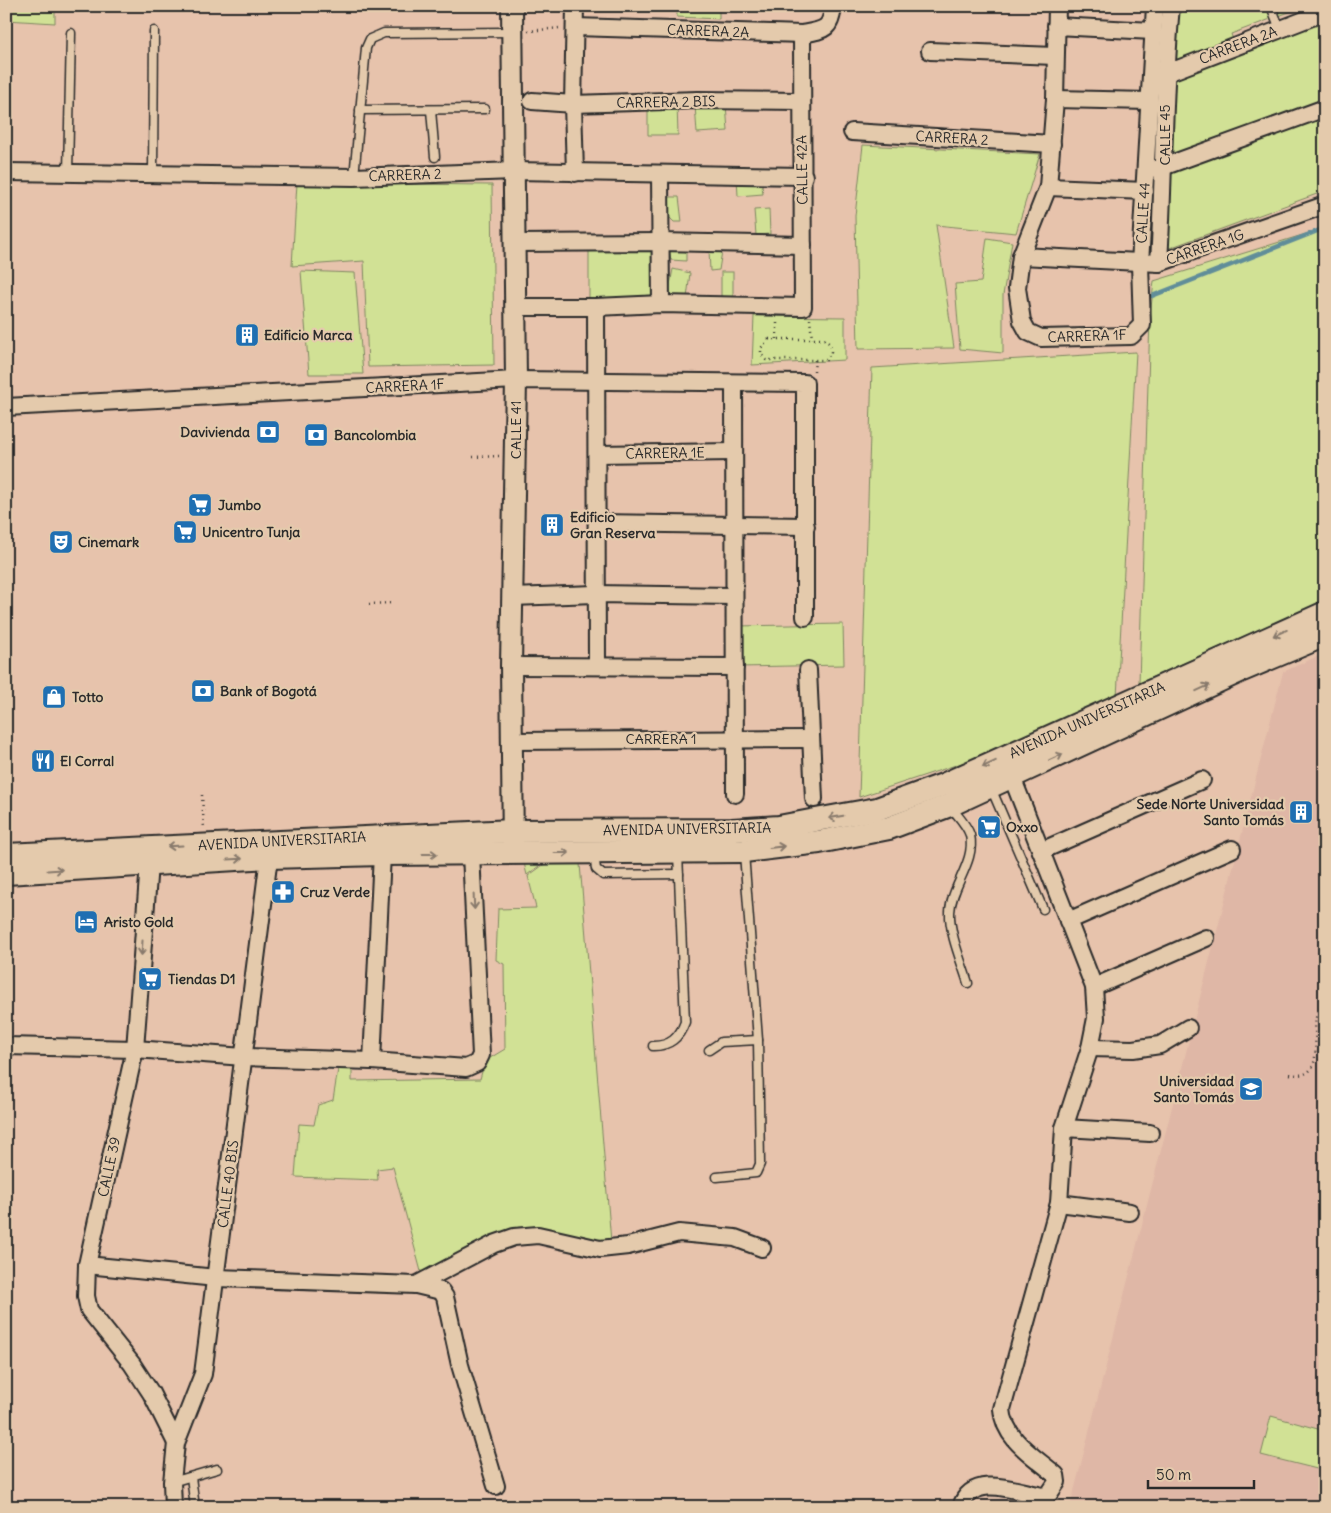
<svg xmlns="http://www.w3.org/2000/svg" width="1331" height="1513" viewBox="0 0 1331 1513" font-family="Delius,sans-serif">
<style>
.built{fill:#dfb7a6}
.green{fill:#d1e195;stroke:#7e8660}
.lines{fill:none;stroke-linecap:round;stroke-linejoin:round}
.stream{stroke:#608d99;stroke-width:4.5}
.service-casing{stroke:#2b2b2b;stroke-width:11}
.minor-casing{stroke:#2b2b2b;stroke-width:20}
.tertiary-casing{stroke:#2b2b2b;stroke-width:24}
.secondary-casing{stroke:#2b2b2b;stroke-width:26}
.path{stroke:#2b2b2b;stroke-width:2.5;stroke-dasharray:1 4;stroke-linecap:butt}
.service{stroke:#e4caac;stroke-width:8}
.minor{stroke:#e4caac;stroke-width:16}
.tertiary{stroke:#e4caac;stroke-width:20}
.secondary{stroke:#e4caac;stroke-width:22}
.oneway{stroke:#887a6c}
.labels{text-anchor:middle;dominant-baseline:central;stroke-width:4.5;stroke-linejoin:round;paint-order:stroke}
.street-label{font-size:14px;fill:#2b2b2b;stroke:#e4caac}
.poi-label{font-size:14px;font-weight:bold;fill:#2b2b2b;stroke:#e4caac;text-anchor:start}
</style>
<rect width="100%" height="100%" fill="#e7c3ac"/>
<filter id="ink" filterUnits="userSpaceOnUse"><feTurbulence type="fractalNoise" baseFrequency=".02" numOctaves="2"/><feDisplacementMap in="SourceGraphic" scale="10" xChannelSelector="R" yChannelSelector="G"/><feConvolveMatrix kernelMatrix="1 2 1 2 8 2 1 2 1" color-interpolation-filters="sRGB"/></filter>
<g filter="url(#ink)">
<path class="built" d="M1325,653V1507H1070L1283,672Z"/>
<g class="green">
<path d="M6,6H55V23L6,20Z"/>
<path d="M677,6H719V19L677,17Z"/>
<path d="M1163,6H1305L1231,34L1238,53L1325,21V191L1153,254Z"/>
<path d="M677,104L678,135H648V109Z"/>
<path d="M726,104L728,131L697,133L695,105Z"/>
<path d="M863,145L1040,154L1016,233L936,225L954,348L858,349L855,216Z"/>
<path d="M761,177L763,194L738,196L737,178Z"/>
<path d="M297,183L492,185L494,365L368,367L364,261L292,266Z"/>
<path d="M669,197H679L682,222H674L668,216Z"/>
<path d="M769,209L770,234L756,235L754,210Z"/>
<path d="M1325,228V600L1139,683L1150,317L1154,281Z"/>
<path d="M987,238L1012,242L1003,295V353L960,349L955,284L981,282Z"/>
<path d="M589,246H653V301L589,300Z"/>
<path d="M683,246L686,251V261L671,260L669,250Z"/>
<path d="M709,249L722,251L719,270L710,271Z"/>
<path d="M673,269L690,273L687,298L668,296Z"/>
<path d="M301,271L355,273L363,374H309Z"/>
<rect x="721" y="272" width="12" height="31"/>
<path d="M754,316L845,317V360L752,365Z"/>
<path d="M1136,352L1117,697L968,761L859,797L872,368Z"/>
<path d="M843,624L844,665L739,667L738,626Z"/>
<path d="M524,863H543L527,875Z"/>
<path d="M546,863L580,864L611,1242L597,1243L506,1234L423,1279L393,1167L377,1169L378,1180L295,1177L299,1124L314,1125L318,1105L333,1100L338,1069L352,1067V1081L480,1079L485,1061L505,1049L504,964L496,960L498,909L536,908L528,876Z"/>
<path d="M1271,1416L1325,1431V1471L1261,1455Z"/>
</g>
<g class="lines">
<path class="stream" d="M1152,296L1325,228"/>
<defs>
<g id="service">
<path d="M1271,6L1280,29"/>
<path d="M360,110L485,109"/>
<path d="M431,110L435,157"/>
<path d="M68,172L71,33"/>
<path d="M153,172L154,31"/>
<path d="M354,177L366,48L370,39L384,33L511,32"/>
<path d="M991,788L1043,909"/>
<path d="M951,807C957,815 967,825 970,835C976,862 951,886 950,912C949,933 962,963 968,983"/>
<path d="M594,855L596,869L603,875L679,874"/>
<path d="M653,1046C670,1046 679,1038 685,1022L678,853"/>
<path d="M709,1050L721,1042L758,1040"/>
<path d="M717,1177L756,1173L760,1164L758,1040L744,853"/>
<path d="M191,1477L195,1507"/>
<path d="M172,1482L217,1469"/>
</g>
<g id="minor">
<path d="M1057,6L1055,99L1048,187L1021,256L1017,288L1022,321L1028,332L1041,338L1131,336L1142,325L1140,264L1155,6"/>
<path d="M1056,26L1153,31"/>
<path d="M575,27L802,34C824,30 831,30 833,6"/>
<path d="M930,51L1055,56"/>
<path d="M1157,77L1325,12"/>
<path d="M1055,99L1150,101"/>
<path d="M532,101L573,104L698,100L801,101"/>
<path d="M852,132L1052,144"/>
<path d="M1157,169L1325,108"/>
<path d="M6,172L354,177L514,171L804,176"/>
<path d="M575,173L573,104L575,6"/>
<path d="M660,174L661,304"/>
<path d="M1048,187L1145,191"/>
<path d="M514,243L660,242L803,245"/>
<path d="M1021,256L1159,263L1325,205"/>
<path d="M1159,263C1164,177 1163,92 1171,6"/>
<path d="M515,307H596L661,304L803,307L802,34"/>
<path d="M596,307L597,665"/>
<path d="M734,383L735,794"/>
<path d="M6,407L516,380L805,383V617"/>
<path d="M597,454L733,452"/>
<path d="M597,523L806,526"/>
<path d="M512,597L595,594L733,596"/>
<path d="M511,666L735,667"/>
<path d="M808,670L814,799"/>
<path d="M512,741L811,739"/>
<path d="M1041,851L1202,780"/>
<path d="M149,864L135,1049L87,1265L86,1296L89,1310L132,1364L151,1393L176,1443"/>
<path d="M1068,921L1232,849"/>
<path d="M1094,987L1206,938"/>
<path d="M6,1046L135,1049L244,1057L372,1061L466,1068L477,1063L481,1055L471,854"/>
<path d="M1090,1048L1133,1049L1160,1045L1188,1028"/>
<path d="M372,1061L382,854"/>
<path d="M1064,1128L1150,1133"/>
<path d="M1059,1203L1130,1212"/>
<path d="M87,1265L216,1278L416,1285L441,1291L445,1297L460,1365L496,1486"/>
<path d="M416,1285L494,1244L514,1237L538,1235L600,1249L628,1246L679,1233L735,1238L762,1248"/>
<path d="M173,1507L172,1482L176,1443L203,1374L269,857"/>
<path d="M961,1507C972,1472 1016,1491 1042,1496L1049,1494L1057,1482L1056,1475C1034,1456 1004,1440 1002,1409L1059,1203L1064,1128L1090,1048L1096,1018L1094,987L1012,777"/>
</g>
<path id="tertiary" d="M512,6L516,380L511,666L513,847"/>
<g id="secondary">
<path d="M6,855L513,831L732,830L779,827L816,820L877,809L943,785L1325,613"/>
<path d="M6,873L269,857L382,854L744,851L819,842L889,828L950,805L1242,670L1325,635"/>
</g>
</defs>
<use href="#service" class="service-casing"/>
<use href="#minor" class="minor-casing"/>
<use href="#tertiary" class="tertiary-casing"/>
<use href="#secondary" class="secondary-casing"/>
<g class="path">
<path d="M528,31L560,28"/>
<path d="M810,319L812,339"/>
<path d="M769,339H824L830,344L831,352L826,360H766L761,354V348Z"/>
<path d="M777,339V321"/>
<path d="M814,371L815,360"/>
<path d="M473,457L500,456"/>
<path d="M369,604L393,603"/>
<path d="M202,795L204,829"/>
<path d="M1290,1074C1331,1082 1307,1030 1319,1009L1325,1007"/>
</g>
<use href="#service" class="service"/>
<use href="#minor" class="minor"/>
<use href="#tertiary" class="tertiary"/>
<use href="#secondary" class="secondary"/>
</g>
<defs><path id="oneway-shaft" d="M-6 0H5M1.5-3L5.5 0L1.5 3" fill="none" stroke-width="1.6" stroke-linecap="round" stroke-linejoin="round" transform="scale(1.25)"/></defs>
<g class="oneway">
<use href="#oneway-shaft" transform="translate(1280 633) rotate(156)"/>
<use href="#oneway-shaft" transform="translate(1203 688) rotate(-25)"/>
<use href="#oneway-shaft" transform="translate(1056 757) rotate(-24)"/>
<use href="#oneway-shaft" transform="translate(989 764) rotate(155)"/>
<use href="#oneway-shaft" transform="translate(836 817) rotate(170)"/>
<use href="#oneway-shaft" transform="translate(175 846) rotate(177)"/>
<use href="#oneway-shaft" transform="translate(777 847) rotate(-7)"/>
<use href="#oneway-shaft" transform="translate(562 853)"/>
<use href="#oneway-shaft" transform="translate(430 854)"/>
<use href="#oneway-shaft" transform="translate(235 859) rotate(-3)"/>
<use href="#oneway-shaft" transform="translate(55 870) rotate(-4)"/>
<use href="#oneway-shaft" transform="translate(474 902) rotate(87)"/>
<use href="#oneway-shaft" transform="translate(142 948) rotate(94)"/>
</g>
</g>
<defs>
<symbol id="building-square" viewBox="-11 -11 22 22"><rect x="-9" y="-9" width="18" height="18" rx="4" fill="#1f6fb2" stroke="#e4caac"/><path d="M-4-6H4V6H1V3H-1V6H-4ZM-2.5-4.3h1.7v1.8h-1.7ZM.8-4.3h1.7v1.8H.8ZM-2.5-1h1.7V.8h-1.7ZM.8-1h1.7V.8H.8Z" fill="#fff"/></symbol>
<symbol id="bank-square" viewBox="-11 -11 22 22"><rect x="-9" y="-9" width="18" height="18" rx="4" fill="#1f6fb2" stroke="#e4caac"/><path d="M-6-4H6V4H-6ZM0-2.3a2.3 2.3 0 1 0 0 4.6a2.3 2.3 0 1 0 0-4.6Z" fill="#fff"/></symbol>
<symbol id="supermarket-square" viewBox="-11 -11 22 22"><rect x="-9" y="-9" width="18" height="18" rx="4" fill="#1f6fb2" stroke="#e4caac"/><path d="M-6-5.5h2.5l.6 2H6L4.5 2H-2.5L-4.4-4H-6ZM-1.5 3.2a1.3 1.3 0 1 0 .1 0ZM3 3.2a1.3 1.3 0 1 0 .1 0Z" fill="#fff"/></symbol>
<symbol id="theatre-square" viewBox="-11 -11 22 22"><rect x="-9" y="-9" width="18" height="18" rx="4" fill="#1f6fb2" stroke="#e4caac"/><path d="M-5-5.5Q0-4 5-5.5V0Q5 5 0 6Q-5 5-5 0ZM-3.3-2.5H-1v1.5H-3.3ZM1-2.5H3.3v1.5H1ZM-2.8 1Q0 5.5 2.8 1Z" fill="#fff"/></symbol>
<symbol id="shop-square" viewBox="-11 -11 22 22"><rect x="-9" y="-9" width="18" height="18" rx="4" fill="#1f6fb2" stroke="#e4caac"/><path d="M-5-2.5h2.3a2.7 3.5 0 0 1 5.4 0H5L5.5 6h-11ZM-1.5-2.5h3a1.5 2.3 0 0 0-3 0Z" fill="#fff"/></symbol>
<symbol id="restaurant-square" viewBox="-11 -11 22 22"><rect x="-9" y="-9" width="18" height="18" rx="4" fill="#1f6fb2" stroke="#e4caac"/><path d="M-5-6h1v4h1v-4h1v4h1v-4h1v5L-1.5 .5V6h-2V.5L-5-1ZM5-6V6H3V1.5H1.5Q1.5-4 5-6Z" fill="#fff"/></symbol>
<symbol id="pharmacy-square" viewBox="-11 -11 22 22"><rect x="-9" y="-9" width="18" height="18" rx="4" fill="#1f6fb2" stroke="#e4caac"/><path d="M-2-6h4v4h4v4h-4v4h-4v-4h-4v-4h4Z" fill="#fff"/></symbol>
<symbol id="hotel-square" viewBox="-11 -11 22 22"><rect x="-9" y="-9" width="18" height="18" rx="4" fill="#1f6fb2" stroke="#e4caac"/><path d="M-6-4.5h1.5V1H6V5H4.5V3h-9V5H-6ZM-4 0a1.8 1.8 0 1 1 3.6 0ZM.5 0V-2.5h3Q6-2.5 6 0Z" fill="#fff"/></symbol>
<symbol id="university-square" viewBox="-11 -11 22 22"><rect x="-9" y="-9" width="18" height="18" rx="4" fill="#1f6fb2" stroke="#e4caac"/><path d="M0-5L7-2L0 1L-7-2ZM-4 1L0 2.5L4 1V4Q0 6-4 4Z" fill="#fff"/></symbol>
</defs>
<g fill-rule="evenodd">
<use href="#building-square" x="233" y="321" width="28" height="28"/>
<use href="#bank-square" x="254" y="418" width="28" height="28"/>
<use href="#bank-square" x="302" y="421" width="28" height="28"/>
<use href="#supermarket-square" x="186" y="491" width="28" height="28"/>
<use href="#building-square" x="538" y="511" width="28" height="28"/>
<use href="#supermarket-square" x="171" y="518" width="28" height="28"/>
<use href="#theatre-square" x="47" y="528" width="28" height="28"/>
<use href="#bank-square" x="189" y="677" width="28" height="28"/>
<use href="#shop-square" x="40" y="683" width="28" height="28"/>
<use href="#restaurant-square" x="29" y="747" width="28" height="28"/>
<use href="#building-square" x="1287" y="798" width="28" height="28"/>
<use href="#supermarket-square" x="975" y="813" width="28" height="28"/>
<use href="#pharmacy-square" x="269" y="878" width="28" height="28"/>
<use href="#hotel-square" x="72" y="908" width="28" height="28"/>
<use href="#supermarket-square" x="136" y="965" width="28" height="28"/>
<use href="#university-square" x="1237" y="1075" width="28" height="28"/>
</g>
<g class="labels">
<g class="street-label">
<text transform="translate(708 31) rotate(2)">CARRERA 2A</text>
<text transform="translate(1238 45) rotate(-21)">CARRERA 2A</text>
<text transform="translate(666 102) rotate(-1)">CARRERA 2 BIS</text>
<text transform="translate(1165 135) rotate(-90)">CALLE 45</text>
<text transform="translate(952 138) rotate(3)">CARRERA 2</text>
<text transform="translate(802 170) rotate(-91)">CALLE 42A</text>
<text transform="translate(405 175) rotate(-2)">CARRERA 2</text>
<text transform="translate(1143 213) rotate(-87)">CALLE 44</text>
<text transform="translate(1205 247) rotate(-19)">CARRERA 1G</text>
<text transform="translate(1087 336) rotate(-2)">CARRERA 1F</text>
<text transform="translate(405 386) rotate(-3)">CARRERA 1F</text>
<text transform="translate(516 430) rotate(-90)">CALLE 41</text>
<text transform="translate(665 453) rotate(-1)">CARRERA 1E</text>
<text transform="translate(1087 720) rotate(-24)">AVENIDA UNIVERSITARIA</text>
<text x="661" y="739">CARRERA 1</text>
<text transform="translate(687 829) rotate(-1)">AVENIDA UNIVERSITARIA</text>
<text transform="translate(282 841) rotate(-3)">AVENIDA UNIVERSITARIA</text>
<text transform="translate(109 1167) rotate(-78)">CALLE 39</text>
<text transform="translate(228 1184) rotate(-83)">CALLE 40 BIS</text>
</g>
<g class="poi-label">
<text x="264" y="335">Edificio Marca</text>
<text x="250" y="432" text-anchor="end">Davivienda</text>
<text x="334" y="435">Bancolombia</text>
<text x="218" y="505">Jumbo</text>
<text x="570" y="517">Edificio<tspan x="570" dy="16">Gran Reserva</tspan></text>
<text x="202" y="532">Unicentro Tunja</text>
<text x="78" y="542">Cinemark</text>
<text x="220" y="691">Bank of Bogotá</text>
<text x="72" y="697">Totto</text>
<text x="60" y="761">El Corral</text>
<text x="1284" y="804" text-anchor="end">Sede Norte Universidad<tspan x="1284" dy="16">Santo Tomás</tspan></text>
<text x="1006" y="827">Oxxo</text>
<text x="300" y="892">Cruz Verde</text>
<text x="104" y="922">Aristo Gold</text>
<text x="168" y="979">Tiendas D1</text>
<text x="1234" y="1081" text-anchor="end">Universidad<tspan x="1234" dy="16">Santo Tomás</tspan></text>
</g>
</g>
<rect width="1331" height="1513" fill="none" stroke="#e4caac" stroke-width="25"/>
<rect x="12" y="12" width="1306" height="1488" fill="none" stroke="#2b2b2b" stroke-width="2" filter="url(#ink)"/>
<path d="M1148 1480v8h106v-8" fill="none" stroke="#2b2b2b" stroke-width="2.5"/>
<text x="1156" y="1480" font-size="15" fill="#2b2b2b" stroke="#e4caac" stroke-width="4" paint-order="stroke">50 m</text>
</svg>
